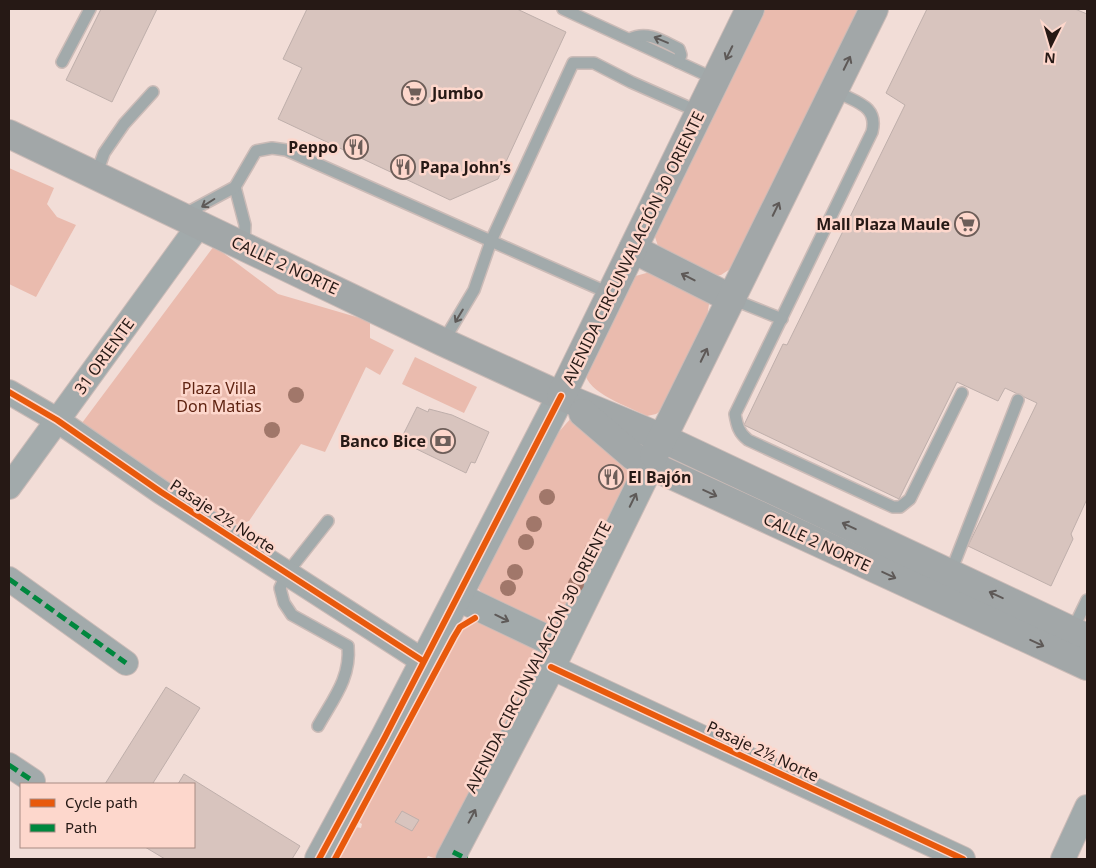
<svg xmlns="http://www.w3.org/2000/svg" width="1096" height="868" viewBox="0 0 1096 868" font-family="'Noto Sans',sans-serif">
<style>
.green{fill:#eabbae}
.building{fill:#d8c4be;stroke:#bfafab}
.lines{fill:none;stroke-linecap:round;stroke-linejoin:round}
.service-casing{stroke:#cbbbb7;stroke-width:14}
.minor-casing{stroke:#cbbbb7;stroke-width:26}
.tertiary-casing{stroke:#cbbbb7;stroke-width:30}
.secondary-casing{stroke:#cbbbb7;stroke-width:30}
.service{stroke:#a2aaab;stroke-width:11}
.minor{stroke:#a2aaab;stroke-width:24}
.tertiary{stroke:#a2aaab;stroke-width:28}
.secondary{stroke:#a2a7a8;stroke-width:28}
.quiet{stroke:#00873e;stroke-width:5;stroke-dasharray:10 5;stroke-linecap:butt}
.cycleway-casing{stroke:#fdd7cc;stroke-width:9}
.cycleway{stroke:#e8590c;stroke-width:6}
.tree{fill:#a1776a}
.oneway{stroke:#5e5a58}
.oneway2{stroke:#5e5957}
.labels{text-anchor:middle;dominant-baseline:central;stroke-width:5;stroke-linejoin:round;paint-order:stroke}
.poi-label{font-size:16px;font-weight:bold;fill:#261915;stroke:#fdd7cc;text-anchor:start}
.street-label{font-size:16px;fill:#261915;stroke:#fdd7cc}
.park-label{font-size:16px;fill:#5f2311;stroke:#fdd7cc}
</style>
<rect width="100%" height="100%" fill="#f2ddd7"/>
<g class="green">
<path d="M763,9H860L733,267L721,275L715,276L659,249L654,234Z"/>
<path d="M9,168L54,188L47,204L57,217L76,225L36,297L9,284Z"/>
<path d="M214,246L278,294L370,321V338L394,350L380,375L366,367L325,452L301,444L249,521L238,525L224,519L73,435Z"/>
<path d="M650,272L703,296L709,304L707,317L664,408L656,414L647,416C630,407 586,393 585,372L632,277Z"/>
<path d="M415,357L477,387L464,413L402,384Z"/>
<path d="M572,417L596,435L631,475L558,624L549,625L490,600L477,588L557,434Z"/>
<path d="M469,620H479L544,653L437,859L428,856L426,859H327L345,825L361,828L362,824L354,819L460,623Z"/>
</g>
<g class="building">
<path d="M101,9H157L112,102L66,80Z"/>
<path d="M307,9H517L566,32L498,179L450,200L278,119L302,68L283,59Z"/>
<path d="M927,9H1075L1087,14V499L1071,534L1073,539L1051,586L968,546L1037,403L1005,388L998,401L957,382L899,499L744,425L783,344L787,345L905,105L886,93Z"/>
<path d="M417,407L428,412L429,409L452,415L489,432L475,463L471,462L466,473L400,441Z"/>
<path d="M604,467L623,476L619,487L599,478Z"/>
<path d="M166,687L200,708L153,783L155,784H105Z"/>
<path d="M184,774L300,846L292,859H165L145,847H194V784H178Z"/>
<path d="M402,811L419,820L412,831L395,822Z"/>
</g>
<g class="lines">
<defs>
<g id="service">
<path d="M563,9L715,79"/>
<path d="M630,39C647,30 663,41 679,49L681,55L678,62"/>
<path d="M62,62L90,9"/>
<path d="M834,90C853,102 879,104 872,132L735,414C737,426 739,433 748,440L893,507H900L910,499L962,393"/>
<path d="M96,175L104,153L124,124L153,92"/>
<path d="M235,187L245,225L244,245"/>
<path d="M183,215L235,187L256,151L272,148L286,150L491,241L573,63H594L631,82L699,112"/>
<path d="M732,299L782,319"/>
<path d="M443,342L474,290L491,241L611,294"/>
<path d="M950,574L1018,400"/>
<path d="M1072,631L1087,600"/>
<path d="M318,726C333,699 351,678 348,646L292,615L284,603L280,588L287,573L328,521"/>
</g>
<g id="minor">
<path d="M9,392L57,420L161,492L423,661"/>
<path d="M9,487L199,225"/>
<path d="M9,579L126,663"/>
<path d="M551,667L963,859"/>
<path d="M9,765L33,781"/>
<path d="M1063,859L1087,807"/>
</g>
<g id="tertiary">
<path d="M458,597L561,646"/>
<path d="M319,859L385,737L561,396"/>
<path d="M450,859L551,667L650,465"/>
</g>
<g id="secondary">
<path d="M9,134L443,342L561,396L662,438L1087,638"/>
<path d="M633,249L732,299"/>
<path d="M561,396L750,9"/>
<path d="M583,413L633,456L650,465L1087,666"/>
<path d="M654,455L874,9"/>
</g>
</defs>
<use href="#service" class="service-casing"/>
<use href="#minor" class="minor-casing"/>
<use href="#tertiary" class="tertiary-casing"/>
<use href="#secondary" class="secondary-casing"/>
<use href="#service" class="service"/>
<use href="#minor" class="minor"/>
<use href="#tertiary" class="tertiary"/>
<use href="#secondary" class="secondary"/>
<g class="quiet">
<path d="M9,579L126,663"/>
<path d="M9,765L33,781"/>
<path d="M453,852L467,859"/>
</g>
<defs>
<g id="cycleway">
<path d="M9,392L57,420L161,492L423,661"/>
<path d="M551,667L963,859"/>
<path d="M319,859L385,737L561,396"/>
<path d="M335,859L454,637L460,627L475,618"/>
</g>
</defs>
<use href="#cycleway" class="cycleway-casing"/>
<use href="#cycleway" class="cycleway"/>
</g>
<g class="tree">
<circle cx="296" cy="395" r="8"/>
<circle cx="272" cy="430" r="8"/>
<circle cx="547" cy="497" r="8"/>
<circle cx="534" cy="524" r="8"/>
<circle cx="526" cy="542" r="8"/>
<circle cx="592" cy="551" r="8"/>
<circle cx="515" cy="572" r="8"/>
<circle cx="576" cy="584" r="8"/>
<circle cx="508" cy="588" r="8"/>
</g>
<defs><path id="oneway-shaft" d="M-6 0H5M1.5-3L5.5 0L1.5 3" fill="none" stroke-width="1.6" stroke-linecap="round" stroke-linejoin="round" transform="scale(1.25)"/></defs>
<g class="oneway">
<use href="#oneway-shaft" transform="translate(661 40) rotate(-157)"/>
<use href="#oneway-shaft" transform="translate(208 203) rotate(148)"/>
<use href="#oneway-shaft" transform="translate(459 316) rotate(121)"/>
<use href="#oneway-shaft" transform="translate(633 500) rotate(-64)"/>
<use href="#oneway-shaft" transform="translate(502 618) rotate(26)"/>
<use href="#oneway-shaft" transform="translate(472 816) rotate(-62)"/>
</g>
<g class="oneway2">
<use href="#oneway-shaft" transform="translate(729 53) rotate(116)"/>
<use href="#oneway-shaft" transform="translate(847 63) rotate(-64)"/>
<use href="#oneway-shaft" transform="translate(776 209) rotate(-64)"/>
<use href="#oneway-shaft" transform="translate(688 277) rotate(-153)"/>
<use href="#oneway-shaft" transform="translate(704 355) rotate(-64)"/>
<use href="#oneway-shaft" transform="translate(710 493) rotate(25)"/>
<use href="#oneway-shaft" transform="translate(849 526) rotate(-155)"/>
<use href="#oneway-shaft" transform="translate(889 575) rotate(25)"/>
<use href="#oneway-shaft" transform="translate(996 595) rotate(-155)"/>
<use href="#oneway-shaft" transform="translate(1037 643) rotate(25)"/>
</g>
<defs>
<symbol id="supermarket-ring" viewBox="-11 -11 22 22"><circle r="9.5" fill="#fdd7cc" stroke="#6d5e59" stroke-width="1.5"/><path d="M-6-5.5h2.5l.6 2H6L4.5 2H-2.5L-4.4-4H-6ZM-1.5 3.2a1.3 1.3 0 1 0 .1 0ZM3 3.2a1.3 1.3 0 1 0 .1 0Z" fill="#6d5e59"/></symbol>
<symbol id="restaurant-ring" viewBox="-11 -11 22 22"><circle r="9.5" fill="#fdd7cc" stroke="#6d5e59" stroke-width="1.5"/><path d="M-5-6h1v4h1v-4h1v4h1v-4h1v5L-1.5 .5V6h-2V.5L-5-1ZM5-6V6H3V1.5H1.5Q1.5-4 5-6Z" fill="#6d5e59"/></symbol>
<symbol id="bank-ring" viewBox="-11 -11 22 22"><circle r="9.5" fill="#fdd7cc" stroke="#6d5e59" stroke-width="1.5"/><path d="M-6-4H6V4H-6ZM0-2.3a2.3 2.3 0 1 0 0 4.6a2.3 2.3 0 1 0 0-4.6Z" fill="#6d5e59"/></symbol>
</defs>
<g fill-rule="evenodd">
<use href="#supermarket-ring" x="400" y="79" width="28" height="28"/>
<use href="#restaurant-ring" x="342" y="133" width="28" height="28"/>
<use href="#restaurant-ring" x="389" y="153" width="28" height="28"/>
<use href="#supermarket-ring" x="953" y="210" width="28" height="28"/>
<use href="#bank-ring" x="429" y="427" width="28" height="28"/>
<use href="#restaurant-ring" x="597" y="463" width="28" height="28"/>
</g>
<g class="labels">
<g class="poi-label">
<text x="432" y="93">Jumbo</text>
<text x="338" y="147" text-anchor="end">Peppo</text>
<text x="420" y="167">Papa John's</text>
<text x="950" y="224" text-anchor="end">Mall Plaza Maule</text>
<text x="426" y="441" text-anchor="end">Banco Bice</text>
<text x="628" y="477">El Bajón</text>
</g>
<g class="street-label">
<text transform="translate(633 248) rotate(-64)">AVENIDA CIRCUNVALACIÓN 30 ORIENTE</text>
<text transform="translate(285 265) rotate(25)">CALLE 2 NORTE</text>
<text transform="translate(104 356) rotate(-54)">31 ORIENTE</text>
<text transform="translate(223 516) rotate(33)">Pasaje 2½ Norte</text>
<text transform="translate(817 542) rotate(25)">CALLE 2 NORTE</text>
<text transform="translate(538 657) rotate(-63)">AVENIDA CIRCUNVALACIÓN 30 ORIENTE</text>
<text transform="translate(763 751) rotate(25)">Pasaje 2½ Norte</text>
</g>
<g class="park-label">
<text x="219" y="388">Plaza Villa<tspan x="219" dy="18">Don Matias</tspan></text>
</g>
</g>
<rect width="1096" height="868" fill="none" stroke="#261915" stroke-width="20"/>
<rect x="20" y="783" width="175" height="65" fill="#fdd7cc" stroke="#a78b83"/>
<rect x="30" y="799" width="25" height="8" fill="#e8590c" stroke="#a78b83"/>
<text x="65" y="808" font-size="15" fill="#261915">Cycle path</text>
<rect x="30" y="824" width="25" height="8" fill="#00873e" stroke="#a78b83"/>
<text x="65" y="833" font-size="15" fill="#261915">Path</text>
<g transform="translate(1051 45) rotate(185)" stroke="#fdd7cc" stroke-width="4" paint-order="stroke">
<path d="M0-4L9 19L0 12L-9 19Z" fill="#261915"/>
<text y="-8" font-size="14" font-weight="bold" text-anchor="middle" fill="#261915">N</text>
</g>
</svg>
